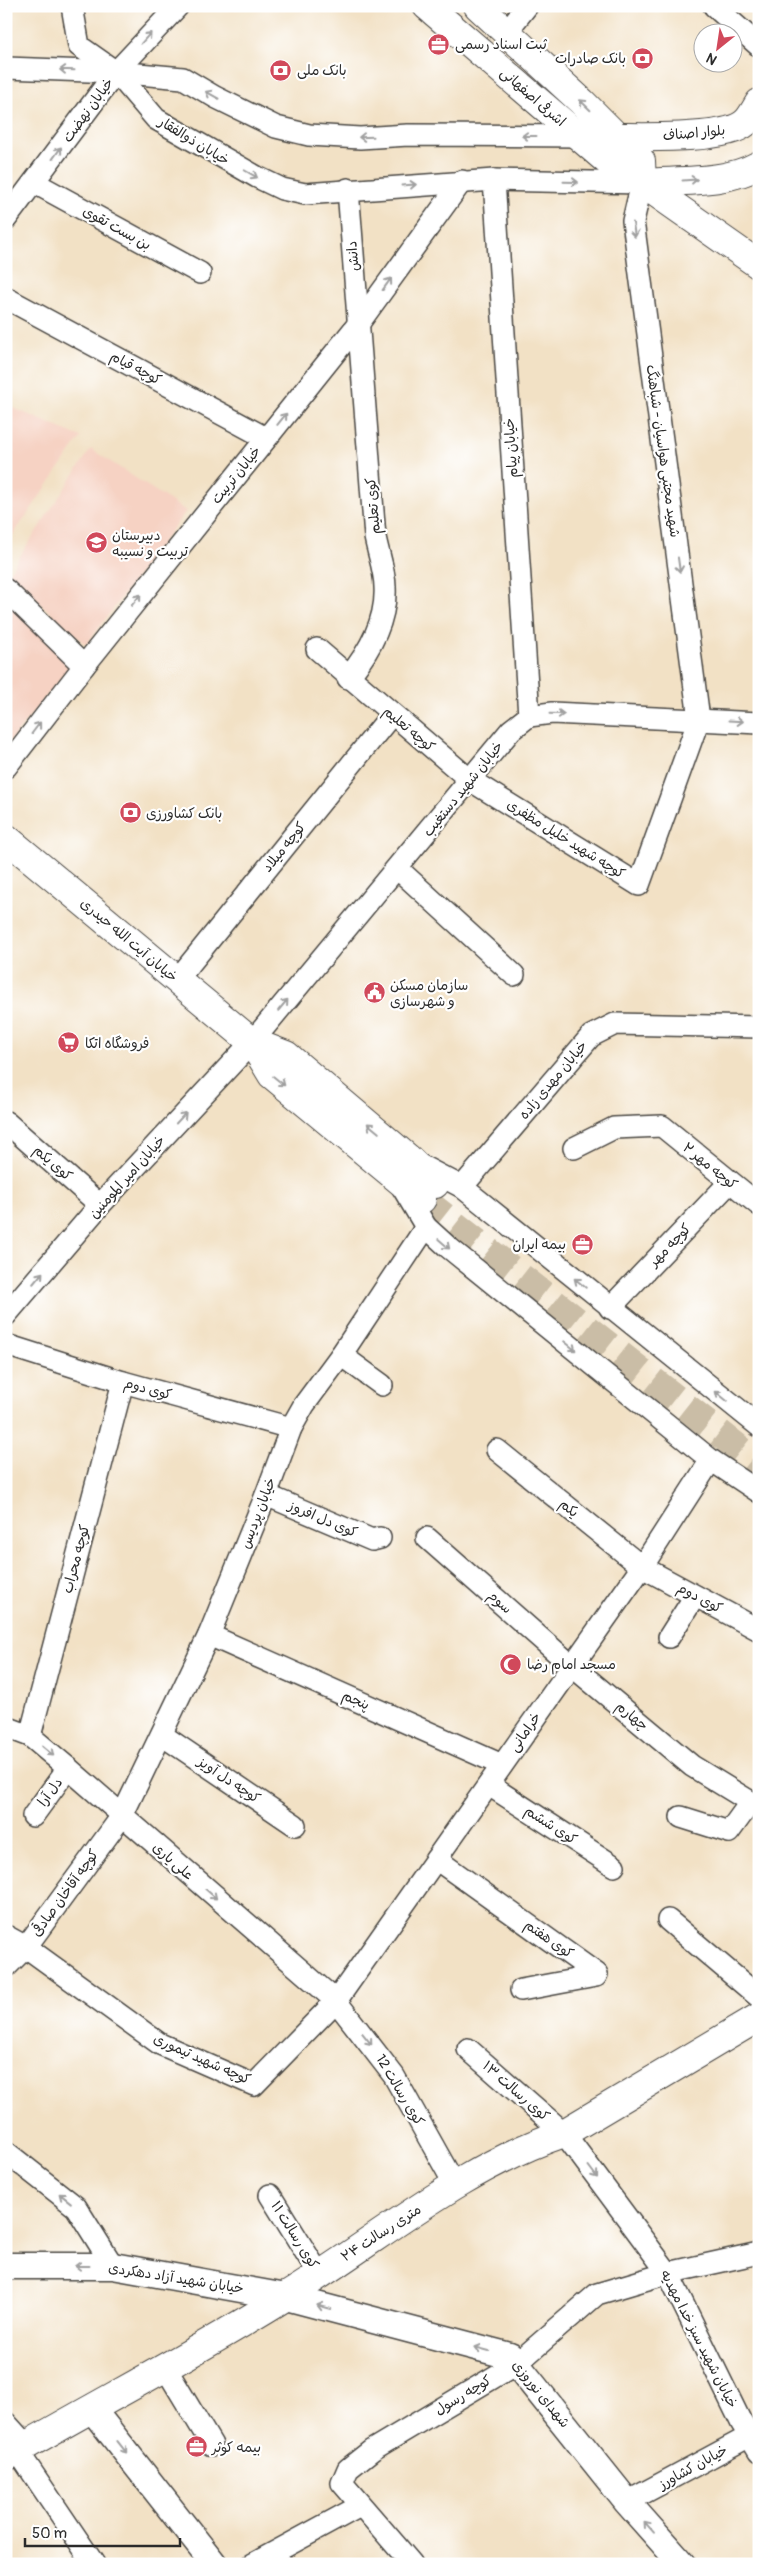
<svg xmlns="http://www.w3.org/2000/svg" width="765" height="2570" viewBox="0 0 765 2570" font-family="Pangolin,'Playpen Sans Arabic',sans-serif">
<style>
.built{fill:#f6d2c3}
.lines{fill:none;stroke-linecap:round;stroke-linejoin:round}
.secondary-tunnel{stroke:#cabda6;stroke-width:28;stroke-dasharray:28 14;stroke-linecap:butt}
.minor-casing{stroke:#494642;stroke-width:24}
.tertiary-casing{stroke:#494642;stroke-width:29}
.secondary-casing{stroke:#494642;stroke-width:30}
.minor{stroke:#fff;stroke-width:21}
.tertiary{stroke:#fff;stroke-width:26}
.secondary{stroke:#fff;stroke-width:28}
.oneway{stroke:#a0a0a0}
.labels{text-anchor:middle;dominant-baseline:central;stroke-width:4.5;stroke-linejoin:round;paint-order:stroke}
.poi-label{font-size:14px;fill:#2b2b2b;stroke:#fff;text-anchor:start}
.street-label{font-size:14px;fill:#2b2b2b;stroke:#fff}
</style>
<rect width="100%" height="100%" fill="#fff"/>
<filter id="ink" filterUnits="userSpaceOnUse"><feTurbulence type="fractalNoise" baseFrequency=".02" numOctaves="2"/><feDisplacementMap in="SourceGraphic" scale="10" xChannelSelector="R" yChannelSelector="G"/><feConvolveMatrix kernelMatrix="1 2 1 2 8 2 1 2 1" color-interpolation-filters="sRGB"/></filter>
<filter id="wash" filterUnits="userSpaceOnUse"><feTurbulence type="fractalNoise" baseFrequency=".0096" numOctaves="4" result="noise"/><feDisplacementMap in="SourceGraphic" scale="20" xChannelSelector="R" yChannelSelector="G"/><feGaussianBlur stdDeviation="1.12" result="paint"/><feColorMatrix in="noise" values="0 0 0 0 0 0 0 0 0 0 0 0 0 0 0 0 0 1.4 0 .05"/><feComposite in="paint" operator="in"/></filter>
<g filter="url(#wash)">
<rect width="100%" height="100%" fill="#f2e1c5"/>
<g class="built">
<path d="M6,405L81,437L6,545Z"/>
<path d="M91,449L186,511L86,645L8,574Z"/>
<path d="M6,590L74,662L6,746Z"/>
</g>
</g>
<g filter="url(#ink)">
<g class="lines">
<path class="secondary-tunnel" d="M422,1199L759,1464"/>
<defs>
<g id="minor">
<path d="M72,6L79,46L116,72L156,119L257,177L282,189L305,194L494,180L642,183L633,221L699,719L639,885L470,780L317,649"/>
<path d="M714,6L759,46"/>
<path d="M507,31L527,6"/>
<path d="M6,68L116,72L183,78L215,97L276,127L309,135L360,138L408,135L585,136"/>
<path d="M494,180L529,716"/>
<path d="M35,183L200,273"/>
<path d="M348,189L375,537C378,553 385,571 385,587C387,621 369,652 348,678"/>
<path d="M6,219L116,72L178,6"/>
<path d="M6,298L266,438"/>
<path d="M6,590L84,666"/>
<path d="M6,767L84,666L359,323L462,181"/>
<path d="M398,869L514,975"/>
<path d="M177,980L392,714"/>
<path d="M6,1122L100,1205"/>
<path d="M574,1148L614,1128L662,1126L759,1205"/>
<path d="M422,1166L462,1187L759,1426"/>
<path d="M401,1185L426,1227L448,1247L711,1460L759,1492"/>
<path d="M462,1187L591,1036L615,1024L759,1027"/>
<path d="M610,1308L730,1182"/>
<path d="M6,1315L100,1205L252,1042L511,730L529,716L552,713L759,723"/>
<path d="M6,1345L123,1382L291,1428"/>
<path d="M341,1355L382,1385"/>
<path d="M497,1450L642,1567L759,1630"/>
<path d="M266,1495L372,1540L380,1538"/>
<path d="M427,1538L572,1666L692,1766L759,1807"/>
<path d="M209,1635L502,1765"/>
<path d="M669,1637L695,1596"/>
<path d="M6,1727L30,1736L68,1768L336,2001L394,2076L455,2185"/>
<path d="M162,1735L295,1825"/>
<path d="M30,1736L123,1382"/>
<path d="M489,1785L614,1866"/>
<path d="M33,1816L68,1768"/>
<path d="M681,1817L729,1832L750,1803"/>
<path d="M436,1859L597,1974L596,1976L521,1990"/>
<path d="M668,1920L759,1997"/>
<path d="M6,1936L26,1947L160,2044L254,2085L336,2001L642,1567L711,1460"/>
<path d="M6,1967L26,1947L122,1816L209,1635L266,1495L291,1428L304,1405L341,1355L426,1227"/>
<path d="M468,2049L564,2133L668,2273L741,2422L759,2452"/>
<path d="M6,2152L76,2207L113,2266"/>
<path d="M270,2195L319,2274"/>
<path d="M165,2367L212,2445"/>
<path d="M6,2423L26,2445"/>
<path d="M17,2450L94,2564"/>
<path d="M627,2502L759,2431"/>
<path d="M253,2564L360,2506"/>
<path d="M412,2564L342,2483L348,2469L372,2450L516,2364L597,2294L668,2273L759,2253"/>
</g>
<g id="tertiary">
<path d="M6,2266H113L286,2297L510,2356L627,2502L682,2564"/>
<path d="M92,2409L214,2564"/>
</g>
<g id="secondary">
<path d="M427,6L611,164L642,183L759,265"/>
<path d="M478,6L582,102L641,161L642,183"/>
<path d="M618,137C646,137 725,140 745,123C751,118 755,109 759,103"/>
<path d="M642,183C680,180 725,184 759,165"/>
<path d="M6,838L252,1042L286,1055L410,1160L435,1184"/>
<path d="M252,1042L272,1075L422,1199"/>
<path d="M6,2457C99,2403 194,2354 285,2297C377,2241 460,2168 564,2133L759,2017"/>
</g>
</defs>
<use href="#minor" class="minor-casing"/>
<use href="#tertiary" class="tertiary-casing"/>
<use href="#secondary" class="secondary-casing"/>
<use href="#minor" class="minor"/>
<use href="#tertiary" class="tertiary"/>
<use href="#secondary" class="secondary"/>
</g>
<defs><path id="oneway-shaft" d="M-6 0H5M1.5-3L5.5 0L1.5 3" fill="none" stroke-width="1.6" stroke-linecap="round" stroke-linejoin="round" transform="scale(1.25)"/></defs>
<g class="oneway">
<use href="#oneway-shaft" transform="translate(146 38) rotate(-48)"/>
<use href="#oneway-shaft" transform="translate(67 70) rotate(-178)"/>
<use href="#oneway-shaft" transform="translate(212 95) rotate(-151)"/>
<use href="#oneway-shaft" transform="translate(585 105) rotate(-136)"/>
<use href="#oneway-shaft" transform="translate(529 136) rotate(-180)"/>
<use href="#oneway-shaft" transform="translate(366 137) rotate(178)"/>
<use href="#oneway-shaft" transform="translate(57 153) rotate(-54)"/>
<use href="#oneway-shaft" transform="translate(251 174) rotate(30)"/>
<use href="#oneway-shaft" transform="translate(690 180) rotate(-4)"/>
<use href="#oneway-shaft" transform="translate(571 182) rotate(1)"/>
<use href="#oneway-shaft" transform="translate(409 185) rotate(-4)"/>
<use href="#oneway-shaft" transform="translate(634 230) rotate(82)"/>
<use href="#oneway-shaft" transform="translate(387 284) rotate(-54)"/>
<use href="#oneway-shaft" transform="translate(282 419) rotate(-51)"/>
<use href="#oneway-shaft" transform="translate(679 565) rotate(82)"/>
<use href="#oneway-shaft" transform="translate(136 600) rotate(-51)"/>
<use href="#oneway-shaft" transform="translate(557 714) rotate(1)"/>
<use href="#oneway-shaft" transform="translate(736 721) rotate(3)"/>
<use href="#oneway-shaft" transform="translate(36 728) rotate(-53)"/>
<use href="#oneway-shaft" transform="translate(283 1005) rotate(-50)"/>
<use href="#oneway-shaft" transform="translate(279 1081) rotate(39)"/>
<use href="#oneway-shaft" transform="translate(181 1118) rotate(-47)"/>
<use href="#oneway-shaft" transform="translate(373 1128) rotate(-140)"/>
<use href="#oneway-shaft" transform="translate(444 1244) rotate(41)"/>
<use href="#oneway-shaft" transform="translate(38 1278) rotate(-50)"/>
<use href="#oneway-shaft" transform="translate(580 1283) rotate(-141)"/>
<use href="#oneway-shaft" transform="translate(570 1346) rotate(39)"/>
<use href="#oneway-shaft" transform="translate(721 1396) rotate(-141)"/>
<use href="#oneway-shaft" transform="translate(48 1751) rotate(40)"/>
<use href="#oneway-shaft" transform="translate(211 1894) rotate(41)"/>
<use href="#oneway-shaft" transform="translate(367 2039) rotate(51)"/>
<use href="#oneway-shaft" transform="translate(593 2172) rotate(53)"/>
<use href="#oneway-shaft" transform="translate(65 2198) rotate(-142)"/>
<use href="#oneway-shaft" transform="translate(82 2266) rotate(180)"/>
<use href="#oneway-shaft" transform="translate(324 2307) rotate(-165)"/>
<use href="#oneway-shaft" transform="translate(482 2349) rotate(-165)"/>
<use href="#oneway-shaft" transform="translate(122 2447) rotate(52)"/>
<use href="#oneway-shaft" transform="translate(649 2527) rotate(-131)"/>
</g>
</g>
<defs>
<symbol id="office-disc" viewBox="-11 -11 22 22"><circle r="9.5" fill="#d1495b" stroke="#fff"/><path d="M-6-3h4V-5.5h4V-3h4V5H-6ZM-1-4.5V-3h2v-1.5ZM-6 0V1H6V0Z" fill="#fff"/></symbol>
<symbol id="bank-disc" viewBox="-11 -11 22 22"><circle r="9.5" fill="#d1495b" stroke="#fff"/><path d="M-6-4H6V4H-6ZM0-2.3a2.3 2.3 0 1 0 0 4.6a2.3 2.3 0 1 0 0-4.6Z" fill="#fff"/></symbol>
<symbol id="school-disc" viewBox="-11 -11 22 22"><circle r="9.5" fill="#d1495b" stroke="#fff"/><path d="M0-5L7-2L0 1L-7-2ZM-4 1L0 2.5L4 1V4Q0 6-4 4Z" fill="#fff"/></symbol>
<symbol id="civic-disc" viewBox="-11 -11 22 22"><circle r="9.5" fill="#d1495b" stroke="#fff"/><path d="M-.6-6.5H3V-4.5H.6V-3L4-1V1h2V6H-6V1h2V-1L-.6-3ZM-1.2 2.5V6h2.4V2.5Z" fill="#fff"/></symbol>
<symbol id="supermarket-disc" viewBox="-11 -11 22 22"><circle r="9.5" fill="#d1495b" stroke="#fff"/><path d="M-6-5.5h2.5l.6 2H6L4.5 2H-2.5L-4.4-4H-6ZM-1.5 3.2a1.3 1.3 0 1 0 .1 0ZM3 3.2a1.3 1.3 0 1 0 .1 0Z" fill="#fff"/></symbol>
<symbol id="mosque-disc" viewBox="-11 -11 22 22"><circle r="9.5" fill="#d1495b" stroke="#fff"/><path d="M3.5-4.9A6 6 0 1 0 3.5 4.9A5 5 0 1 1 3.5-4.9Z" fill="#fff"/></symbol>
</defs>
<g fill-rule="evenodd">
<use href="#office-disc" x="426" y="32" width="25" height="25"/>
<use href="#bank-disc" x="630" y="46" width="25" height="25"/>
<use href="#bank-disc" x="268" y="58" width="25" height="25"/>
<use href="#school-disc" x="84" y="530" width="25" height="25"/>
<use href="#bank-disc" x="118" y="800" width="25" height="25"/>
<use href="#civic-disc" x="362" y="980" width="25" height="25"/>
<use href="#supermarket-disc" x="56" y="1030" width="25" height="25"/>
<use href="#office-disc" x="570" y="1232" width="25" height="25"/>
<use href="#mosque-disc" x="498" y="1652" width="25" height="25"/>
<use href="#office-disc" x="184" y="2434" width="25" height="25"/>
</g>
<g class="labels">
<g class="poi-label">
<text x="455" y="44">ثبت اسناد رسمی</text>
<text x="626" y="58" text-anchor="end">بانک صادرات</text>
<text x="297" y="70">بانک ملی</text>
<text x="112" y="535">دبیرستان<tspan x="112" dy="16">تربیت و نسیبه</tspan></text>
<text x="146" y="813">بانک کشاورزی</text>
<text x="390" y="985">سازمان مسکن<tspan x="390" dy="16">و شهرسازی</tspan></text>
<text x="85" y="1043">فروشگاه اتکا</text>
<text x="566" y="1244" text-anchor="end">بیمه ایران</text>
<text x="527" y="1664">مسجد امام رضا</text>
<text x="212" y="2447">بیمه کوثر</text>
</g>
<g class="street-label">
<text transform="translate(533 97) rotate(41)">اشرفی اصفهانی</text>
<text transform="translate(88 110) rotate(-54)">خیابان نهضت</text>
<text transform="translate(694 133) rotate(-5)">بلوار اصناف</text>
<text transform="translate(194 141) rotate(31)">خیابان ذوالفقار</text>
<text transform="translate(117 228) rotate(29)">بن بست تقوی</text>
<text transform="translate(353 256) rotate(-95)">دانش</text>
<text transform="translate(136 368) rotate(28)">کوچه قیام</text>
<text transform="translate(511 448) rotate(-94)">خیابان پیام</text>
<text transform="translate(663 451) rotate(82)">شهید مجتبی هواسیان - شباهنگ</text>
<text transform="translate(236 475) rotate(-51)">خیابان تربیت</text>
<text transform="translate(373 506) rotate(-95)">کوی تعلیم</text>
<text transform="translate(409 729) rotate(40)">کوچه تعلیم</text>
<text transform="translate(463 789) rotate(-51)">خیابان شهید دستغیب</text>
<text transform="translate(566 839) rotate(32)">کوچه شهید خلیل مظفری</text>
<text transform="translate(284 847) rotate(-51)">کوچه میلاد</text>
<text transform="translate(129 940) rotate(40)">خیابان آیت الله حیدری</text>
<text transform="translate(553 1080) rotate(-50)">خیابان مهدی زاده</text>
<text transform="translate(53 1163) rotate(41)">کوی یکم</text>
<text transform="translate(710 1166) rotate(39)">کوچه مهر ۲</text>
<text transform="translate(127 1177) rotate(-48)">خیابان امیر المومنین</text>
<text transform="translate(670 1245) rotate(-46)">کوچه مهر</text>
<text transform="translate(148 1389) rotate(15)">کوی دوم</text>
<text transform="translate(569 1508) rotate(39)">یکم</text>
<text transform="translate(258 1513) rotate(-69)">خیابان پردیس</text>
<text transform="translate(323 1519) rotate(23)">کوی دل افروز</text>
<text transform="translate(76 1559) rotate(-75)">کوچه محراب</text>
<text transform="translate(700 1598) rotate(28)">کوی دوم</text>
<text transform="translate(500 1602) rotate(42)">سوم</text>
<text transform="translate(356 1700) rotate(24)">پنجم</text>
<text transform="translate(632 1716) rotate(39)">چهارم</text>
<text transform="translate(525 1732) rotate(-55)">خرامانی</text>
<text transform="translate(229 1780) rotate(34)">کوچه دل آویز</text>
<text transform="translate(50 1792) rotate(-54)">دل آرا</text>
<text transform="translate(551 1825) rotate(33)">کوی ششم</text>
<text transform="translate(173 1861) rotate(41)">علی یاری</text>
<text transform="translate(65 1893) rotate(-54)">کوچه آقاخان صادقی</text>
<text transform="translate(549 1939) rotate(35)">کوی هفتم</text>
<text transform="translate(202 2059) rotate(24)">کوچه شهید تیموری</text>
<text transform="translate(400 2090) rotate(59)">کوی رسالت 12</text>
<text transform="translate(516 2091) rotate(41)">کوی رسالت ۱۳</text>
<text transform="translate(381 2233) rotate(-33)">۲۴ متری رسالت</text>
<text transform="translate(295 2235) rotate(58)">کوی رسالت ۱۱</text>
<text transform="translate(176 2278) rotate(9)">خیابان شهید آزاد دهکردی</text>
<text transform="translate(699 2339) rotate(63)">خیابان شهید سبز خدا مهدیه</text>
<text transform="translate(541 2394) rotate(51)">شهدای نوروزی</text>
<text transform="translate(463 2395) rotate(-31)">کوچه رسول</text>
<text transform="translate(693 2467) rotate(-29)">خیابان کشاورز</text>
</g>
</g>
<rect width="765" height="2570" fill="none" stroke="#fff" stroke-width="25"/>
<g transform="translate(718 48) rotate(210)"><circle r="24" fill="#ffffff" stroke="#aaaaaa"/>
<path d="M0-4L9 19L0 12L-9 19Z" fill="#d1495b"/>
<text y="-8" font-size="14" font-weight="bold" text-anchor="middle" fill="#2b2b2b">N</text>
</g>
<path d="M25 2538v8h155v-8" fill="none" stroke="#2b2b2b" stroke-width="2.5"/>
<text x="32" y="2538" font-size="15" fill="#2b2b2b" stroke="#ffffff" stroke-width="4" paint-order="stroke">50 m</text>
</svg>
